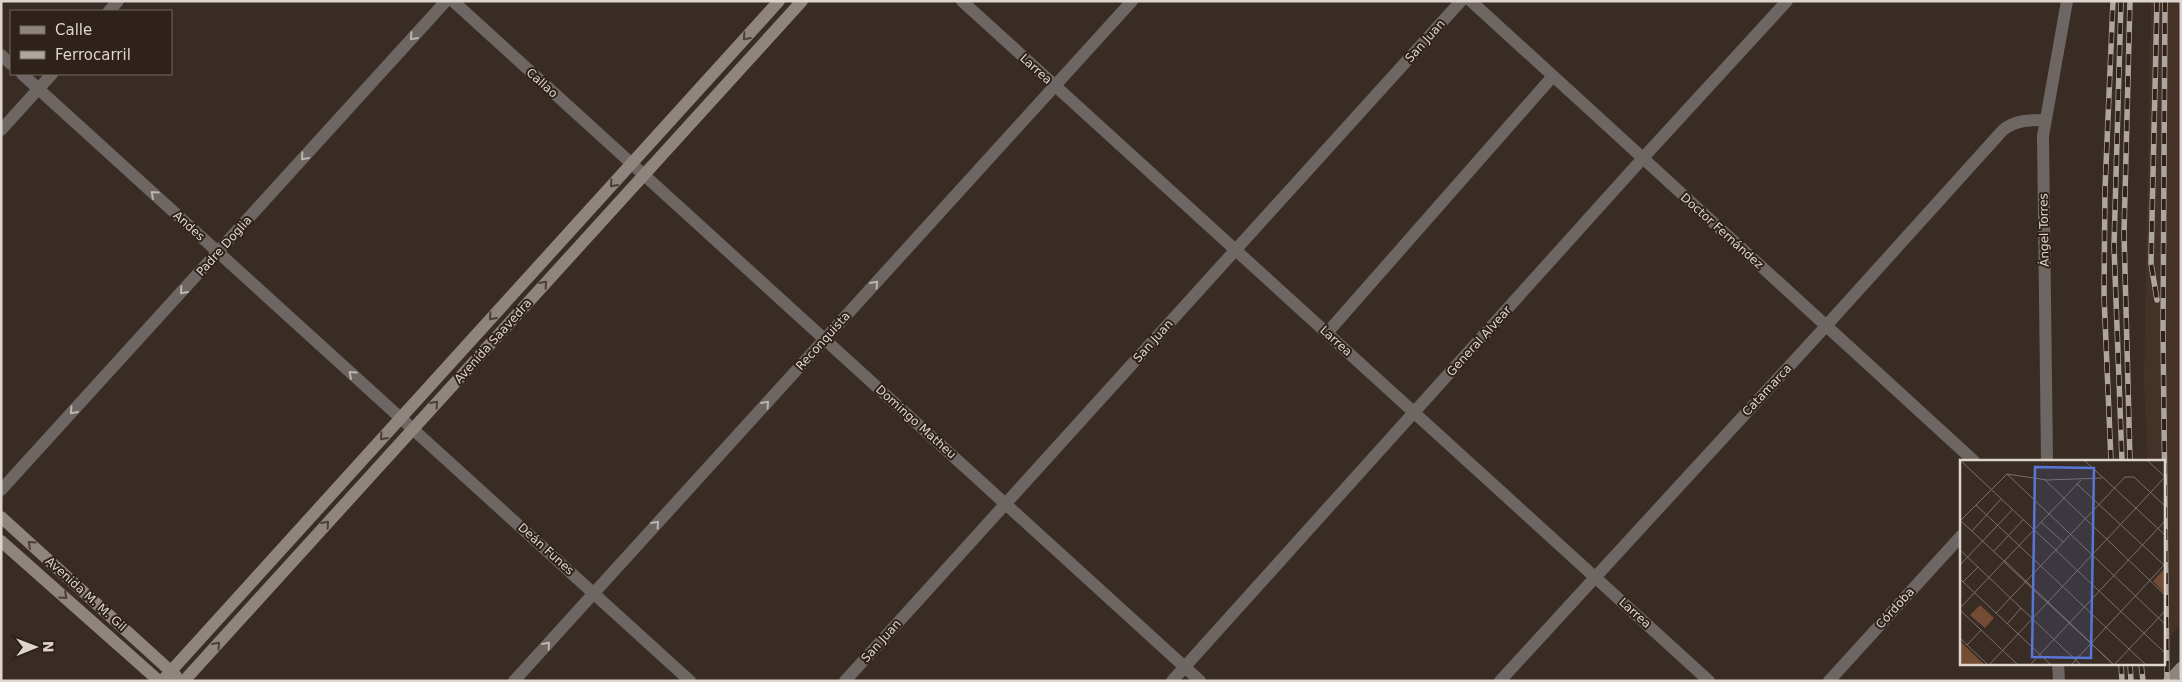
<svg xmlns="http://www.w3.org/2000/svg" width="2182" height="682" viewBox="0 0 2182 682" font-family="'DejaVu Sans',sans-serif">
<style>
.built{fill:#453227}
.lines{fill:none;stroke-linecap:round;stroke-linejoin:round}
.street{stroke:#6d6662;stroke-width:12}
.secondary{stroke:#8f847e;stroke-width:12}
.rail-casing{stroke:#afa59f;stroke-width:5.5}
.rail{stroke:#2f221b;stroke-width:4;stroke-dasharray:11;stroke-linecap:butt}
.oneway{stroke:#bcb4af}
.oneway2{stroke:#4c3f39}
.labels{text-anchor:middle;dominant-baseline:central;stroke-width:4;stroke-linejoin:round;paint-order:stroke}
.street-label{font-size:12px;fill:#ded5d0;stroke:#2f221b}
.inset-road{fill:none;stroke:#7b7069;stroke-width:1}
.view{fill:#5776d6;fill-opacity:0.15;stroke:#5776d6;stroke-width:2.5}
.inset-edge{fill:none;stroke:#ded5d0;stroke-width:2.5}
</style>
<rect width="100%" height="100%" fill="#392c25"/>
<path class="built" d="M2151,1H2181V624L2163,644V461H2148L2144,382Z"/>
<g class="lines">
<g class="street">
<path d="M453,1L1200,681"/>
<path d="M962,1L1709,681"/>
<path d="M1471,1L1974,461"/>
<path d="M109,11L118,1"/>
<path d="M1,55L11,64"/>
<path d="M22,74L690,681"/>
<path d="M1,130L52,74"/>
<path d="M1327,333L1553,76"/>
<path d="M2047,461L2043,136L2067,1"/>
<path d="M1,490L446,1"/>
<path d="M2058,663L2059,681"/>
<path d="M514,681L1132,1"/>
<path d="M845,681L1461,1"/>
<path d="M1172,681L1643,158L1787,1"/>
<path d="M1500,681L1826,326L2003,130C2016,120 2028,120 2044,120"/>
<path d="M1829,681L1961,536"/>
</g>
<g class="secondary">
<path d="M1,517L176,676"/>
<path d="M1,541L159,681"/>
<path d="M162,681L779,1"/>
<path d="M184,681L802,1"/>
<path d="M2169,681L2181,668"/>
</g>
<defs>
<g id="rail">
<path d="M2121,1L2114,246L2122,461"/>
<path d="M2157,1L2151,263L2157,300"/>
<path d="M2165,1L2163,332L2167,681"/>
<path d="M2111,461L2104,296L2105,189L2113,1"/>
<path d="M2130,461L2124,233L2130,1"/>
<path d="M2121,663L2122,681"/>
<path d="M2130,663L2131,681"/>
<path d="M2141,663L2143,681"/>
</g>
</defs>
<use href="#rail" class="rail-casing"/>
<use href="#rail" class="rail"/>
</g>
<defs><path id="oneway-chevron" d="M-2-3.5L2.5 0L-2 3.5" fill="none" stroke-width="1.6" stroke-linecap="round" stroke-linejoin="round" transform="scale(1.25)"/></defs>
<g class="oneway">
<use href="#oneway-chevron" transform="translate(413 37) rotate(132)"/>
<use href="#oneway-chevron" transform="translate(304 157) rotate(132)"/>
<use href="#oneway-chevron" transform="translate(154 194) rotate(-138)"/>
<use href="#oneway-chevron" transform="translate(875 284) rotate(-48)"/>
<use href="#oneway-chevron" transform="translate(183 291) rotate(132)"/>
<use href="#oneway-chevron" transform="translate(352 374) rotate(-138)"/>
<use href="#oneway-chevron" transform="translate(766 404) rotate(-48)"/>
<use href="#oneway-chevron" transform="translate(73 411) rotate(132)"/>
<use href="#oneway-chevron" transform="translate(656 524) rotate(-48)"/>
<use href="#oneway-chevron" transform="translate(547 645) rotate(-48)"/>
</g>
<g class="oneway2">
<use href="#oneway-chevron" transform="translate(746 37) rotate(132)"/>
<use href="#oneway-chevron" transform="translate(613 184) rotate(132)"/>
<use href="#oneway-chevron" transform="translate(544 284) rotate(-48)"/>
<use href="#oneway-chevron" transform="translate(492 317) rotate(132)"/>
<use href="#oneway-chevron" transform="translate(435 404) rotate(-48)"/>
<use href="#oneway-chevron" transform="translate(383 437) rotate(132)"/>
<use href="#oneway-chevron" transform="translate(326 524) rotate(-48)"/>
<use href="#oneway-chevron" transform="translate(31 544) rotate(-138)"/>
<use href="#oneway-chevron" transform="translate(64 596) rotate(42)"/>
<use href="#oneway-chevron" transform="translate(217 645) rotate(-48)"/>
</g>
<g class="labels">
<g class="street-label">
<text transform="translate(1425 41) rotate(-48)">San Juan</text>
<text transform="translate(1036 69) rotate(42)">Larrea</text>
<text transform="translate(542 83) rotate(42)">Callao</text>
<text transform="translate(189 226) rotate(42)">Andes</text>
<text transform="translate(2044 230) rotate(-91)">Ángel Torres</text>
<text transform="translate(1722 231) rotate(42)">Doctor Fernández</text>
<text transform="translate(224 246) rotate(-48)">Padre Doglia</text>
<text transform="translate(493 341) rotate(-48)">Avenida Saavedra</text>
<text transform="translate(823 341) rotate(-48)">Reconquista</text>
<text transform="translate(1153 341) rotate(-48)">San Juan</text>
<text transform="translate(1336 341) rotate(42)">Larrea</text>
<text transform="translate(1479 341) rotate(-48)">General Alvear</text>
<text transform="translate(1767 390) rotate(-47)">Catamarca</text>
<text transform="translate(916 422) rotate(42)">Domingo Matheu</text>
<text transform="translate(546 549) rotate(42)">Deán Funes</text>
<text transform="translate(86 594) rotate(42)">Avenida M. M. Gil</text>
<text transform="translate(1895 608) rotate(-48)">Córdoba</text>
<text transform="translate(1635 613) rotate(42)">Larrea</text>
<text transform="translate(881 641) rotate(-48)">San Juan</text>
</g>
</g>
<g transform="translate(1960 460)">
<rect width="205" height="205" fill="#392c25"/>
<path d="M205,108V134L193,121ZM20,145L34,158L25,168L10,155ZM0,181L25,205H0Z" fill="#744b34"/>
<path class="inset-road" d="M0,0L205,193M124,0L205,75M187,0L205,17M47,14L205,164M47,14L87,20L142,18M85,20L205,135M117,24L204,105M16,45L186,205M0,61L47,14M1,61L44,101M81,62L103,82M12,71L41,39M0,90L121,205M34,91L63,60M44,101L46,102L154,205L45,103ZM0,105L52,50M0,119L91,205M3,122L18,107M0,148L121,20M0,150L58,205M36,153L165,17H174L205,46M47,164L61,148M0,178L28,205M7,185L21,170M29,205L205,17M70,205L205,61M111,205L205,104M154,205L205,151"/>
<path class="view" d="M75,7L134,8L131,198L72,197Z"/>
<rect width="205" height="205" class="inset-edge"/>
</g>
<rect width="2182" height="682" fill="none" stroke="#ded5d0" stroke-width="5"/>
<rect x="10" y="10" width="162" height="65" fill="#2f221b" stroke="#756a63"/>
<rect x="20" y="26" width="25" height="8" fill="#8f847e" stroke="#756a63"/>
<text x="55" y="35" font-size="15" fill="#ded5d0">Calle</text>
<rect x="20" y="51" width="25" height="8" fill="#afa59f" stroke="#756a63"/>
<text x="55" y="60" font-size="15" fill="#ded5d0">Ferrocarril</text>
<g transform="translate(35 647) rotate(89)" stroke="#2f221b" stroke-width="4" paint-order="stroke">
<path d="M0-4L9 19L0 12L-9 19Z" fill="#ded5d0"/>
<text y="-8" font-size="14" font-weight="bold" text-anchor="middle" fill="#ded5d0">N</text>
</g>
</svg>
